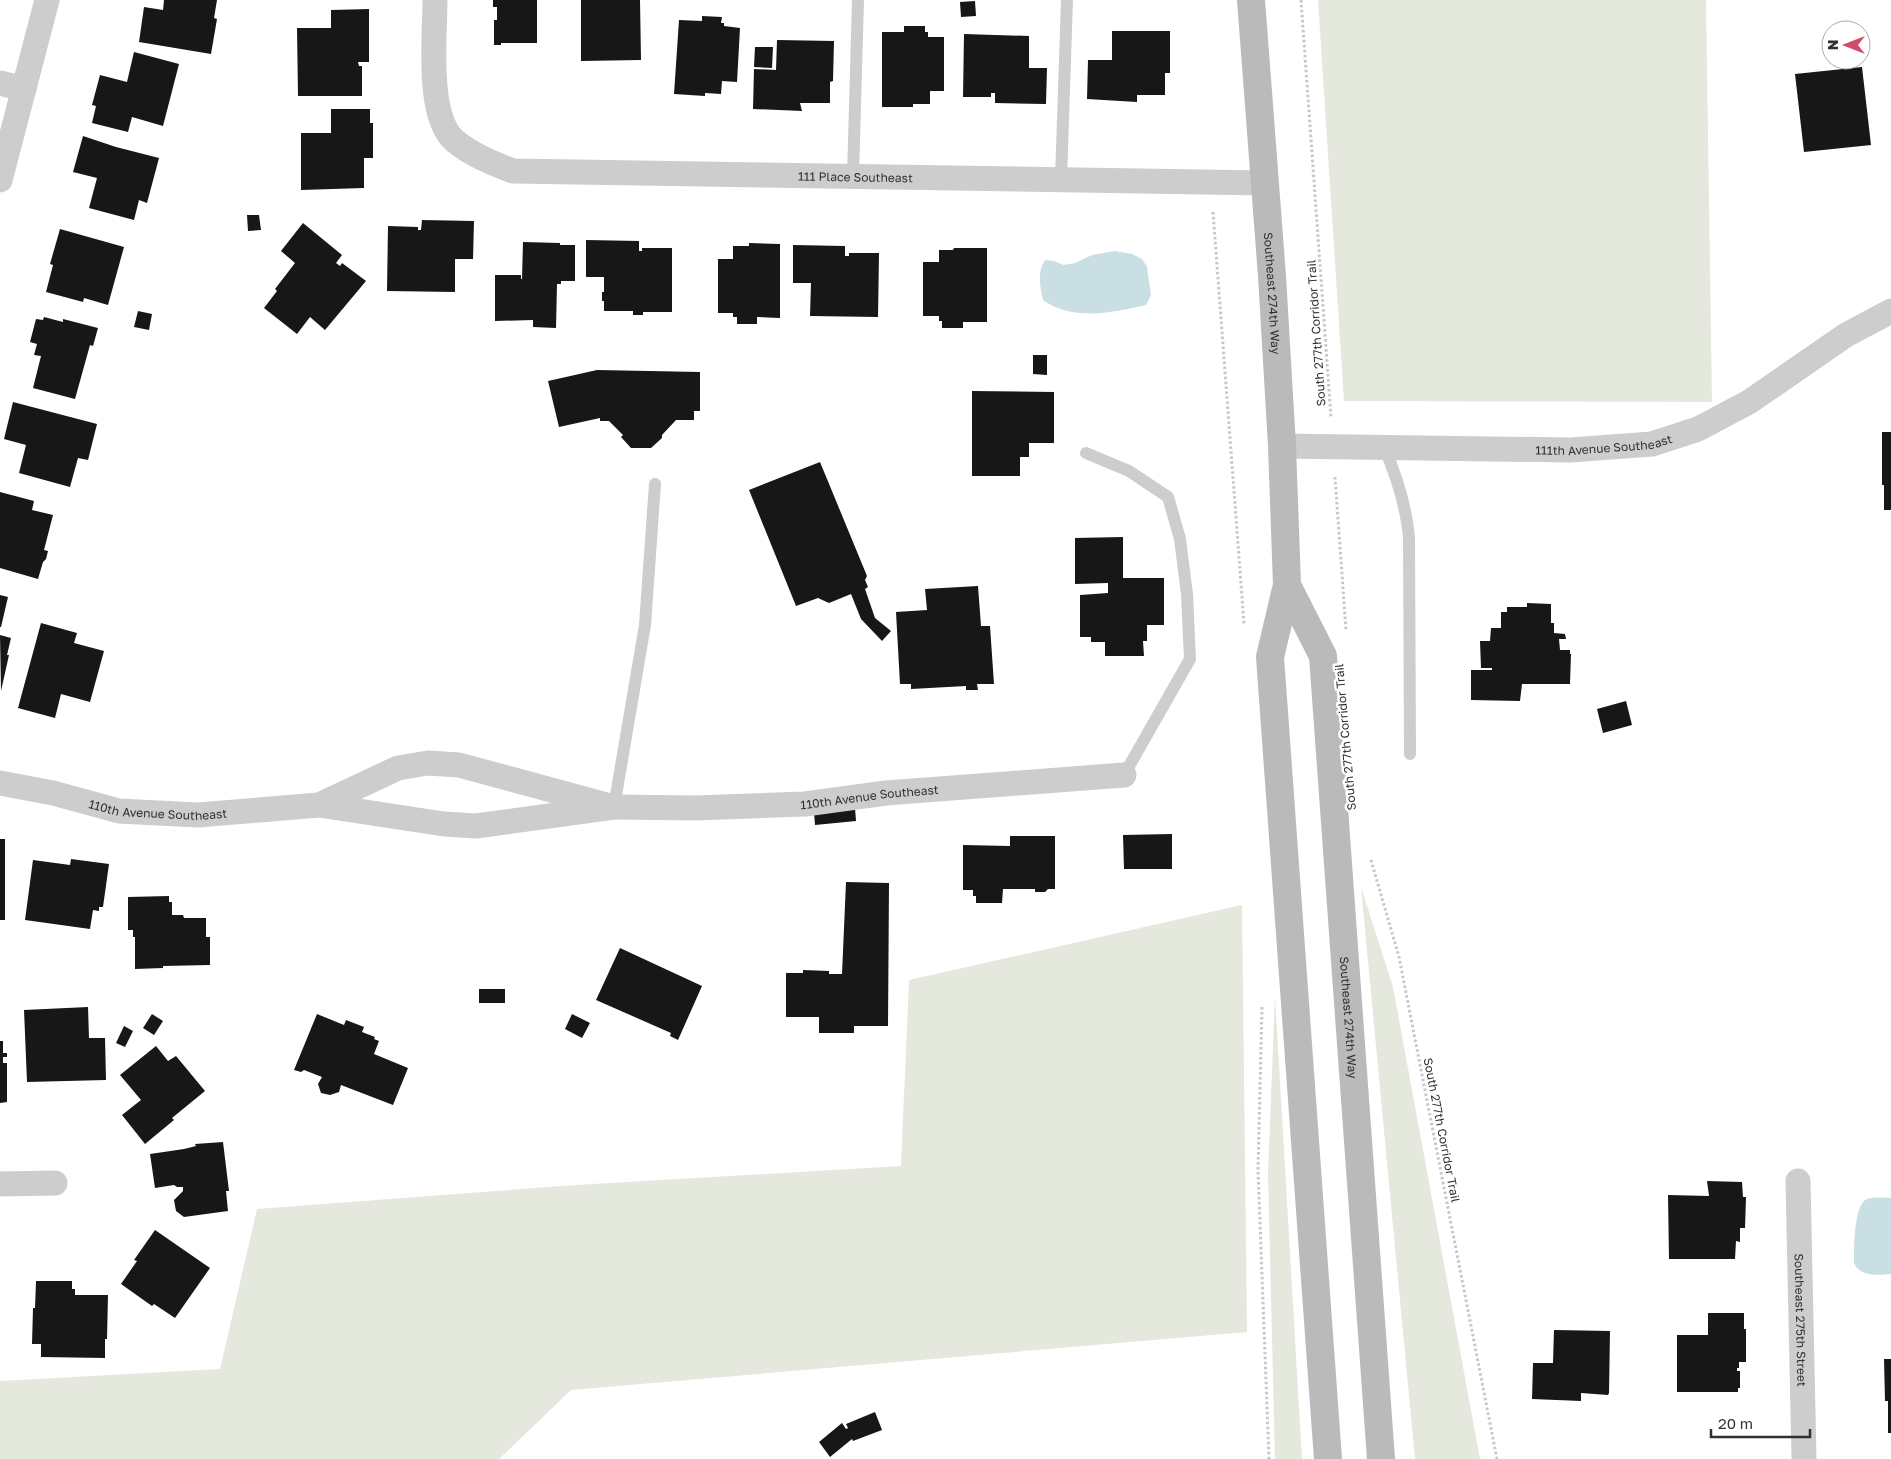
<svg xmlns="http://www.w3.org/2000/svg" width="1891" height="1459" viewBox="0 0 1891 1459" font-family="'Golos Text',sans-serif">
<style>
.green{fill:#e5e8dd}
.water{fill:#c9dfe4}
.building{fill:#171717}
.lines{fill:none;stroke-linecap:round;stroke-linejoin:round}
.path{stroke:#c7c7c7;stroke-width:3;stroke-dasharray:2.5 2.5;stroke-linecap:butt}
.lane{stroke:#cdcdcd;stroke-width:12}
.street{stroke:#cdcdcd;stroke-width:25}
.secondary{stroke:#bababa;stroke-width:28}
.labels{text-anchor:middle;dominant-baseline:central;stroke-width:5;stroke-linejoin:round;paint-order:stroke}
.street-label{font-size:12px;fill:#303030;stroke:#fff}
</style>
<rect width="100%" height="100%" fill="#fff"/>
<g class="green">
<path d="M1318,0H1706L1712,402L1344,401Z"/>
<path d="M1361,887L1393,987L1480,1459H1415Z"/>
<path d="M1242,905L1247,1332L571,1390L499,1459H0V1381L220,1369L257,1209L576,1185L901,1166L909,980Z"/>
<path d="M1275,996L1302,1459H1275L1268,1174Z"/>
</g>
<g class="water">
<path d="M1115,251L1132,254L1142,259L1147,267L1151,295L1146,305C1113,313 1071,321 1043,300C1040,287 1037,272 1045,260L1054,261L1064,265L1075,263L1092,255Z"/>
<path d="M1891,1198V1274C1878,1275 1860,1277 1854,1263C1854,1250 1854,1210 1864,1201C1869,1196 1884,1198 1891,1198Z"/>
</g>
<g class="building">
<path d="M164,0H217L214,18L217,19L211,54L139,42L144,7L163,10Z"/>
<path d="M493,0H537V43H501V45H494V20H497V7H493Z"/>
<path d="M581,0H640L641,60L581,61Z"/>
<path d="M975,1L976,16L961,17L960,2Z"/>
<path d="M369,9V62H358L359,66H362V96H298L297,28H331V10Z"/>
<path d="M702,16L722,17L721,23H724V26L740,28L737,82L722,81L721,94L705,93V96L674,94L679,20L702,21Z"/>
<path d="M904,26H925V32H928V37H944V91H930V104H913V107H882V32H904Z"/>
<path d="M1112,31H1170V73H1165V95H1137V102L1087,99L1088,60H1112Z"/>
<path d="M964,34L1029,36V68H1047L1046,104L995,103V93H991V97H963Z"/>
<path d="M777,40L834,41L833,81L830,82V103H800L802,111L753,109L754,69L776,70Z"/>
<path d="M755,47H773L772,68L754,67Z"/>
<path d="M134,52L179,64L163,126L132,117L128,132L92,123L96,106L92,105L100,75L127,82Z"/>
<path d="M1862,67L1871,145L1804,152L1795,74Z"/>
<path d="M331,109H370V123H373V158H364V188L301,190V133H331Z"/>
<path d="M83,136L116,147L159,158L147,203L139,200L134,220L89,208L97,178L73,172Z"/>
<path d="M247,215H259L261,230L248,231Z"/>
<path d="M422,220L474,221L473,259H455V292L387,291L388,226L418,227V230H421Z"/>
<path d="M303,223L342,255L336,263L340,266L342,263L366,281L325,330L310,317L297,334L264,308L277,291L275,289L295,263L281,251Z"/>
<path d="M60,229L124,247L108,305L84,298L83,302L46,292L53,265L50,264Z"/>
<path d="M586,240L639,241V251H642V248H672V312H643V315H633V311H604V301H602V292H604V277H586Z"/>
<path d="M523,242L560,243V245H575V281H561V284H557L556,328L533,327V320L495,321V275H521V279H522Z"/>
<path d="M749,243L780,244V318L757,317V324H737V317H733V313H718V259H733V246H749Z"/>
<path d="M793,245L845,246V256H849V253H879L878,317L810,316L811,283H793Z"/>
<path d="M954,248H987V322H963V328H942V321H939V316H923V262H939V250H953Z"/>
<path d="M138,311L152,314L149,330L134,327Z"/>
<path d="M44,317L63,322V319L98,328L93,346L90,345L75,399L33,388L41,356L34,355L37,344L30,342L36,319L43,320Z"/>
<path d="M1033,355H1047V375L1033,374Z"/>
<path d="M597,370L700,372V411H694V420H676L662,435V438L651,448H631L621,437L623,435L609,421H600V418L559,427L548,381Z"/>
<path d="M972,391L1054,392V443H1029V457H1020V476H972Z"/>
<path d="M13,402L97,424L88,460L78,458L70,487L19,473L26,445L4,439Z"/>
<path d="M1882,432H1891V510H1884V485H1882Z"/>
<path d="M820,462L867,576L865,580L868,587L865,589L875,618L891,631L882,641L861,619L851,594L829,603L818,598L796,606L749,490Z"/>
<path d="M0,492L34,501L32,510L53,515L44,550L48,551L46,559L43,562L38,579L0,568Z"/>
<path d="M1123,537V578H1164V625H1147V641H1143L1144,656H1105V642H1091V637H1080V595L1108,593V583L1075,584V538Z"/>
<path d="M978,586L981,626H990L994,684H977L978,690H966V686L911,689V684H900L896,612L927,610L925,589Z"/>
<path d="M0,595L8,597L1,627H0Z"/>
<path d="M1527,603L1551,604V623H1554V633L1565,634L1566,639H1559L1560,650H1570V654H1571L1570,684H1522L1520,701L1471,700V670H1492V668H1481L1480,641H1490L1491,628H1501V612H1507V607H1527Z"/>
<path d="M41,623L77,633L74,643L104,651L90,702L61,694L55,718L18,708Z"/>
<path d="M0,635L11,638L7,655H9L1,691Z"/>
<path d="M1626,701L1632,725L1603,733L1597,709Z"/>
<path d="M855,808L856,821L815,825L814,812Z"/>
<path d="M1172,834V869H1124L1123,835Z"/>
<path d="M1010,836H1055V889H1048L1045,892H1035V889H1003L1002,903H976V896H973V890H963V845L1010,846Z"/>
<rect x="0" y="839" width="5" height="81"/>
<path d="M71,859L109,864L103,907H99V911L93,910L90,929L25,920L33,860L70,865Z"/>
<path d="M846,882L889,883L888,1026H854V1033H819V1017H786V973H803V970L829,971V974H842Z"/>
<path d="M169,896V902H172V915H183L184,918H206V937H210V965L163,966V968L135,969V937H133V930H128V897Z"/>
<path d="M620,948L702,986L678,1040L670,1036L671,1033L596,1000Z"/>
<rect x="479" y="989" width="26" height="14"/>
<path d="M88,1007L89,1038H105L106,1080L27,1082L24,1010Z"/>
<path d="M152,1014L163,1021L154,1035L143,1028Z"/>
<path d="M317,1014L344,1025L346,1020L364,1027L362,1032L375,1037L374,1039L379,1041L374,1054L408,1068L393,1105L341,1085L339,1092L330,1095L321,1093L318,1084L322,1077L304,1070L301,1072L294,1070Z"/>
<path d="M572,1014L590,1023L582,1038L565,1029Z"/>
<path d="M124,1026L133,1031L125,1047L116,1043Z"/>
<path d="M0,1041H3V1053H7V1057H3V1063H7V1102L0,1103Z"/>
<path d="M156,1046L168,1061L176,1056L205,1091L172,1118L174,1120L145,1144L122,1115L141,1100L120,1075Z"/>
<path d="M223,1142L229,1191H226L228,1211L184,1217L176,1211L174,1200L183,1191V1187H177L174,1185L155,1188L150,1154L184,1149L196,1146L195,1144Z"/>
<path d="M1707,1181L1742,1182L1743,1197H1746L1745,1228H1740V1242L1736,1241L1735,1259H1669L1668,1195L1709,1196Z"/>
<path d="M155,1230L210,1268L175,1318L154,1304L152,1306L121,1284L137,1261L134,1260Z"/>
<path d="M36,1281H72V1289H75V1295H108L107,1339H105V1358L41,1357V1344H32L33,1308H35Z"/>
<path d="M1708,1313H1744V1329H1746V1362H1739V1368H1737V1371H1740V1388H1738V1392H1677V1335H1708Z"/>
<path d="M1554,1330L1610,1331L1609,1393L1608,1395L1581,1393V1401L1532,1399L1533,1363H1553Z"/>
<path d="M1884,1359H1891V1433H1888V1401H1885Z"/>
<path d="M875,1412L882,1430L853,1441L852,1439L830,1457L819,1442L842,1423L846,1429L848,1428L846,1424Z"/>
</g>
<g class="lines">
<g class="path">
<path d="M1301,0L1331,418"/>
<path d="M1213,212L1244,624"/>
<path d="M1335,477L1346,630"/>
<path d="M1371,860L1399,957L1497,1459"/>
<path d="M1262,1007L1258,1170L1269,1459"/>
</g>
<g class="lane">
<path d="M853,176L858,0"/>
<path d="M1061,179L1067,0"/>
<path d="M1384,447C1397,477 1406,505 1409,537L1410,754"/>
<path d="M1086,453L1129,471L1168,497L1180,539L1187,594L1190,659L1124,775"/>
<path d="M614,807L645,625L655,484"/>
</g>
<g class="street">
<path id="s1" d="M435,0C435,35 426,117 455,141C472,155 492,163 513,171L1265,183"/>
<path d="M0,83L24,89"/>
<path d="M0,180L47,0"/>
<path id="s2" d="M1282,446L1570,450L1652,444L1698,429L1749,402L1846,335L1891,311"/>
<path id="s3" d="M0,783L53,793L119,811L198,815L319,805L444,824L476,826L614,807L459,765L428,763L398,768L319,805"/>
<path id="s4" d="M614,807L696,808L805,804L886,793L1124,775"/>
<path id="s5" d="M1798,1181L1804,1459"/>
<path d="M0,1184L55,1183"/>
</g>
<g class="secondary">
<path id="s6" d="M1251,0L1272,276L1282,446L1287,585L1270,657L1328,1459"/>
<path id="s7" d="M1287,585L1323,656L1381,1459"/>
</g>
</g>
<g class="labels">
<g class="street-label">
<text stroke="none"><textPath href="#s1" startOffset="554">111 Place Southeast</textPath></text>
<text stroke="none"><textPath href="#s6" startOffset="294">Southeast 274th Way</textPath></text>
<text transform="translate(1316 333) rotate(-94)">South 277th Corridor Trail</text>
<text stroke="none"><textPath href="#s2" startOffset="322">111th Avenue Southeast</textPath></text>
<text transform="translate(1345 737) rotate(-95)">South 277th Corridor Trail</text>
<text stroke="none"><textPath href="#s4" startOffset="256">110th Avenue Southeast</textPath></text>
<text stroke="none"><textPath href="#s3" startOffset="161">110th Avenue Southeast</textPath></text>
<text stroke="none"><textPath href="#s7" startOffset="442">Southeast 274th Way</textPath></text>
<text transform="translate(1442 1130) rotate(79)">South 277th Corridor Trail</text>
<text stroke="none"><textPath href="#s5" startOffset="139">Southeast 275th Street</textPath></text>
</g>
</g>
<g transform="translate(1846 45) rotate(270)"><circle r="24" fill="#ffffff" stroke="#acacac"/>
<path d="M0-4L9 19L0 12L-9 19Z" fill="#d04a6a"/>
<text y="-8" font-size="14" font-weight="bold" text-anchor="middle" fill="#303030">N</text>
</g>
<path d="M1711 1429v8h99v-8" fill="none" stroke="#303030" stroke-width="2.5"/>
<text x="1718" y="1429" font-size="15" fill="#303030" stroke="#ffffff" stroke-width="4" paint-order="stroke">20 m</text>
</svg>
